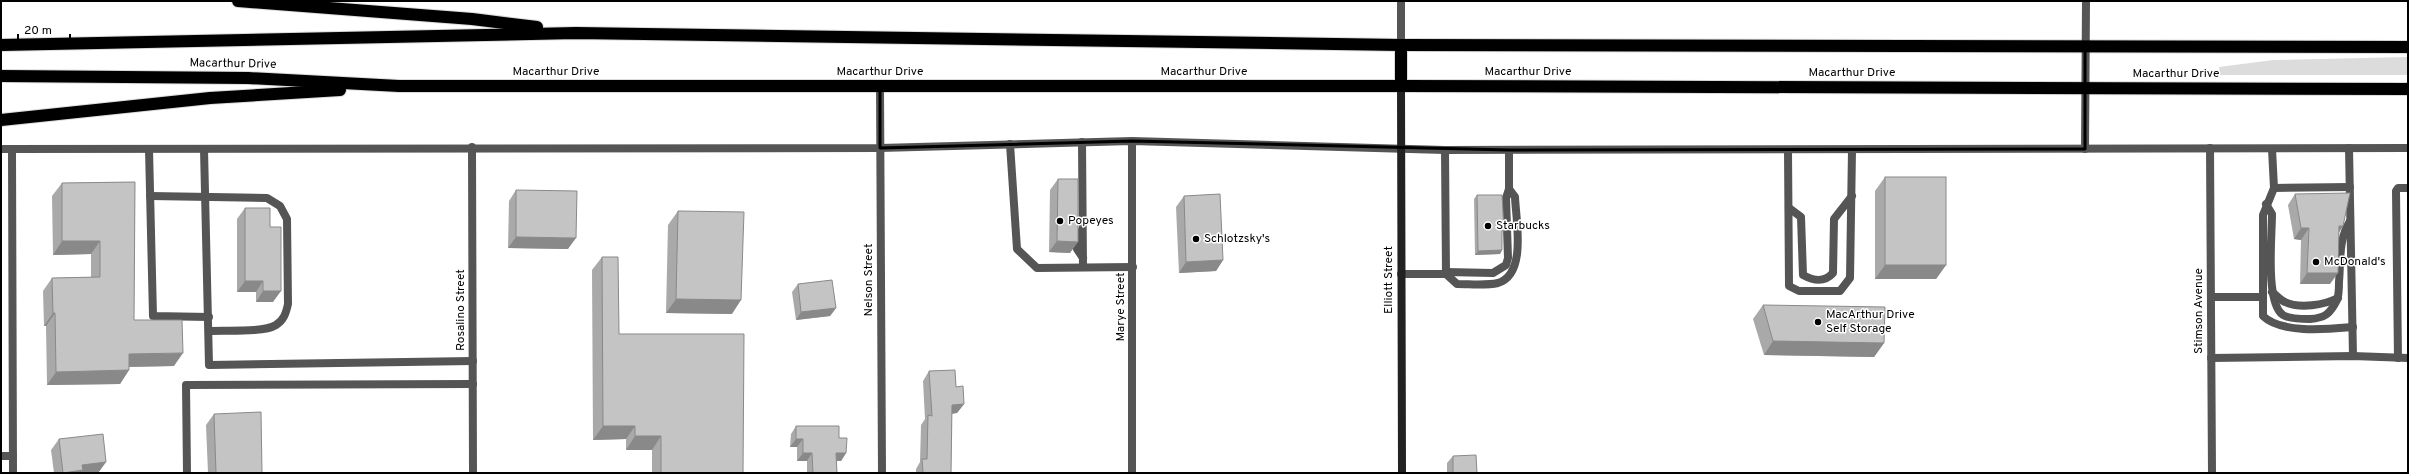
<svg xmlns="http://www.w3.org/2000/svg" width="2409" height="474" viewBox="0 0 2409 474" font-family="Overpass,sans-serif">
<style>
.green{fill:#dcdcdc}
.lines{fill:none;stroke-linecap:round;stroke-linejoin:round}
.highway-casing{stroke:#dbdbdb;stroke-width:14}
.lane{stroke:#555;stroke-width:8}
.street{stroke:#555;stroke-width:8}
.secondary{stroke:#222;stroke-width:8}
.highway{stroke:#000;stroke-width:12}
.wall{fill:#a9a9a9}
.shaded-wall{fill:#898989}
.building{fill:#c4c4c4;stroke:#898989}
.marked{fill:none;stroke:#000;stroke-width:3;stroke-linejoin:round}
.poi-dot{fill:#000;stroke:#fff;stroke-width:1.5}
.labels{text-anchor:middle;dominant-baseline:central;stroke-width:3;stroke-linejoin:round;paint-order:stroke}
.street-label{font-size:12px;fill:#000;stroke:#fff}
.poi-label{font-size:12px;fill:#000;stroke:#fff;text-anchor:start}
</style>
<rect width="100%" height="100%" fill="#fff"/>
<path class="green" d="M2408,57V75H2220L2219,67L2273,60Z"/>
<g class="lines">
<defs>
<g id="highway">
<path d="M238,1L472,19L537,27"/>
<path d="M1,45L576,33L1401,45L2408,47"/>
<path d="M1,76L248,78L399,86H1401L2408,89"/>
<path d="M1401,86V45"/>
<path d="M1,120L210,98L340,90"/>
</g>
</defs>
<use href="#highway" class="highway-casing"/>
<g class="lane">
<path d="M1082,142L1083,267"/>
<path d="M1010,144L1017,249L1037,268L1133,267"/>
<path d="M2349,148L2353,356"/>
<path d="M149,149L153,316L209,317"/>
<path d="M204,149L209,365L473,361"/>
<path d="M2272,149L2274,188L2263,215V316C2281,334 2329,329 2353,327"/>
<path d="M1788,151L1789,286L1799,291H1840L1850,278L1852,150"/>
<path d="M2274,188L2350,187"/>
<path d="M150,196L267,198L280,206L287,219L288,304C286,313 284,320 276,325C263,333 226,330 209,331"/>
<path d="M2266,204L2272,214C2272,235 2265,303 2283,315C2289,319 2302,319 2310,319C2325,318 2330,314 2337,300C2339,295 2339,288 2339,282C2341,259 2338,241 2350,221"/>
<path d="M1789,208L1801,217L1803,275C1814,281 1824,283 1833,273L1834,219L1852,196"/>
<path d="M1077,232V249L1083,258"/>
<path d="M1446,272L1493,273L1506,265L1508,258L1506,198L1509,189"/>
<path d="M1401,274H1446L1445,150"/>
<path d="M1446,274L1457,284C1470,284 1485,286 1498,283C1527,274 1516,221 1515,197L1509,189V150"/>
<path d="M2272,292C2276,295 2280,300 2285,302C2300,309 2324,305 2338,298"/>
<path d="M2211,297H2262"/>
<path d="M2211,358L2353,356L2408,358"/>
<path d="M2398,358L2396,191L2398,188H2408"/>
<path d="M187,473L186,385L473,384"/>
</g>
<g class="street">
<path d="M1401,45V1"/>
<path d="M880,86L882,473"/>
<path d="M1132,141V473"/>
<path d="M472,147L473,473"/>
<path d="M2210,148L2212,473"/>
<path d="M1,149L880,148L1132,141L1445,150L2408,148"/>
<path d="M2085,149L2086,1"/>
<path d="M12,150L13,473"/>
<path d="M1,456H13"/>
</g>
<path class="secondary" d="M1401,86L1402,473"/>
<use href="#highway" class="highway"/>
</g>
<g class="wall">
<path d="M1885,177L1946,265L1936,279H1875V191Z"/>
<path d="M1058,179L1070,253L1049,252L1050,190Z"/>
<path d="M135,182L134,320L174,366L129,367V370L120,384L47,385L46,326H44L43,291L52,278L91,277V254L53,255L52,196L62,183Z"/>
<path d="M516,190L568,249L508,248L509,201Z"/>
<path d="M2295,194L2343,226L2339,232L2330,284H2300L2301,240L2294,239L2288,205Z"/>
<path d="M1477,195L1502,234V250L1500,254L1475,255L1474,199Z"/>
<path d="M1184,196L1223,260L1216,271L1179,273L1176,207Z"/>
<path d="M245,208L270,227L273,302H256V292H237V219Z"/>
<path d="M678,211L732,314L666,313L668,225Z"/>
<path d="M602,257L619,334L743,473H652V450H626V439L593,440L592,270Z"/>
<path d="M798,284L836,308L830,316L796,320L792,292Z"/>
<path d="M1763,305L1884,343L1874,357L1764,355L1753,319Z"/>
<path d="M929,371L956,387L964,404L957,413L952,414L951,473H916V469L920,462L921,425L925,419L923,381Z"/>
<path d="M214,414L262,473H208L206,425Z"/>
<path d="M796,426L839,438L846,453L841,461H837V473H807V461H797V447H790L791,434Z"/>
<path d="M59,439L106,462L98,473H54L51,450Z"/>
<path d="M1453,456L1477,473H1447V463Z"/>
</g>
<g class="shaded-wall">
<path d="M2339,226H2343L2336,237Z"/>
<path d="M2301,228H2309L2301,240L2294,239Z"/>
<path d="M516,237L576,238L568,249L508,248Z"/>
<path d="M62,241H100L91,254L53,255Z"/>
<path d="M1057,241L1078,242L1070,253L1049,252Z"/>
<path d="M1502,250L1500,254L1475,255L1478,251Z"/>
<path d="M1223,260L1216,271L1179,273L1186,262Z"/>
<path d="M1885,265H1946L1936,279H1875Z"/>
<path d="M2307,273H2338L2330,284H2300Z"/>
<path d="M245,281H263L256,292H237Z"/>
<path d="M263,291H281L273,302H256Z"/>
<path d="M676,299L741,300L732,314L666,313Z"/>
<path d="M836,308L830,316L796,320L801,312Z"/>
<path d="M53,313H55L46,326H44Z"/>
<path d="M1773,341L1884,343L1874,357L1764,355Z"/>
<path d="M183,353L174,366L120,367L129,354Z"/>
<path d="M129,370L120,384L47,385L56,372Z"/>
<path d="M964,404L957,413L946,414L952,405Z"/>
<path d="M603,426H635L626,439L593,440Z"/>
<path d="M635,436H661L652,450H626Z"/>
<path d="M796,439H803L797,447H790Z"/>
<path d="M803,453H812L807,461H797Z"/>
<path d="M836,453H846L841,461H831Z"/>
<path d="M106,462L98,473H63L82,465Z"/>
</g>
<g class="building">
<rect x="1885" y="177" width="61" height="88"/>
<path d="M1058,179H1078V242L1057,241Z"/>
<path d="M135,182L134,320H182L183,353L129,354V370L56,372L55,313H53L52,278L100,277V241H62V183Z"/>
<path d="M516,190L577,191L576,238L516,237Z"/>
<path d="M2350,193L2343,226H2339L2338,273H2307L2309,228H2301L2295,194Z"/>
<path d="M1220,194L1223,260L1186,262L1184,196Z"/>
<path d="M1477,195H1502L1504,231H1502V250L1478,251Z"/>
<path d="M245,208H270V227H281V291H263V281H245Z"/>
<path d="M678,211L744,212L741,300L676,299Z"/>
<path d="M602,257H618L619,334H744L743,473H661V436H635V426H603Z"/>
<path d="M832,280L836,308L801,312L798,284Z"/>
<path d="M1763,305L1885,307L1884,343L1773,341Z"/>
<path d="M955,370L956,387L963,386L964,404L952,405L951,473H923L922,459H927L928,415L932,416L929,371Z"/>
<path d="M261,412L262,473H216L214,414Z"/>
<path d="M796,426H839V438H847L846,453H836L837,473H813L812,453H803V439H796Z"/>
<path d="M103,434L106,462L82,465L83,470L63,473L59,439Z"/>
<path d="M1476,455L1477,473H1453V456Z"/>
</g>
<path class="marked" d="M1401,45L2085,46V149L1509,150L1132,141L880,148V86H1401Z"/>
<g class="poi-dot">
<circle cx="1060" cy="221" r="4"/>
<circle cx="1488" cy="226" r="4"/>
<circle cx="1196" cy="239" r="4"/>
<circle cx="2316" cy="262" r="4"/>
<circle cx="1818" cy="322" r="4"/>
</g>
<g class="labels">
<g class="street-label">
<text transform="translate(233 64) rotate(1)">Macarthur Drive</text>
<text x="556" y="72">Macarthur Drive</text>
<text x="880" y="72">Macarthur Drive</text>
<text x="1204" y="72">Macarthur Drive</text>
<text x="1528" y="72">Macarthur Drive</text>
<text x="1852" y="73">Macarthur Drive</text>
<text x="2176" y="74">Macarthur Drive</text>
<text transform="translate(869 280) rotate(-90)">Nelson Street</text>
<text transform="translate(1389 280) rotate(-90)">Elliott Street</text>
<text transform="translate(1121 307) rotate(-90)">Marye Street</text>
<text transform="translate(461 310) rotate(-90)">Rosalino Street</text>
<text transform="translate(2199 311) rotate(-90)">Stimson Avenue</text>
</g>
<g class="poi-label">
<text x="1068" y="221">Popeyes</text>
<text x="1496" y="226">Starbucks</text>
<text x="1204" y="239">Schlotzsky's</text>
<text x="2324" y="262">McDonald's</text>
<text x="1826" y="315">MacArthur Drive<tspan x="1826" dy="14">Self Storage</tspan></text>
</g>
</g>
<rect width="2409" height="474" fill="none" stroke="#000000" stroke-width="4"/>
<path d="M18 34v6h52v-6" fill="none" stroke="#000000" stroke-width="2"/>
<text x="24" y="34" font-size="12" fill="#000000" stroke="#ffffff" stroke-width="3" paint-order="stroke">20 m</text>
</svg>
